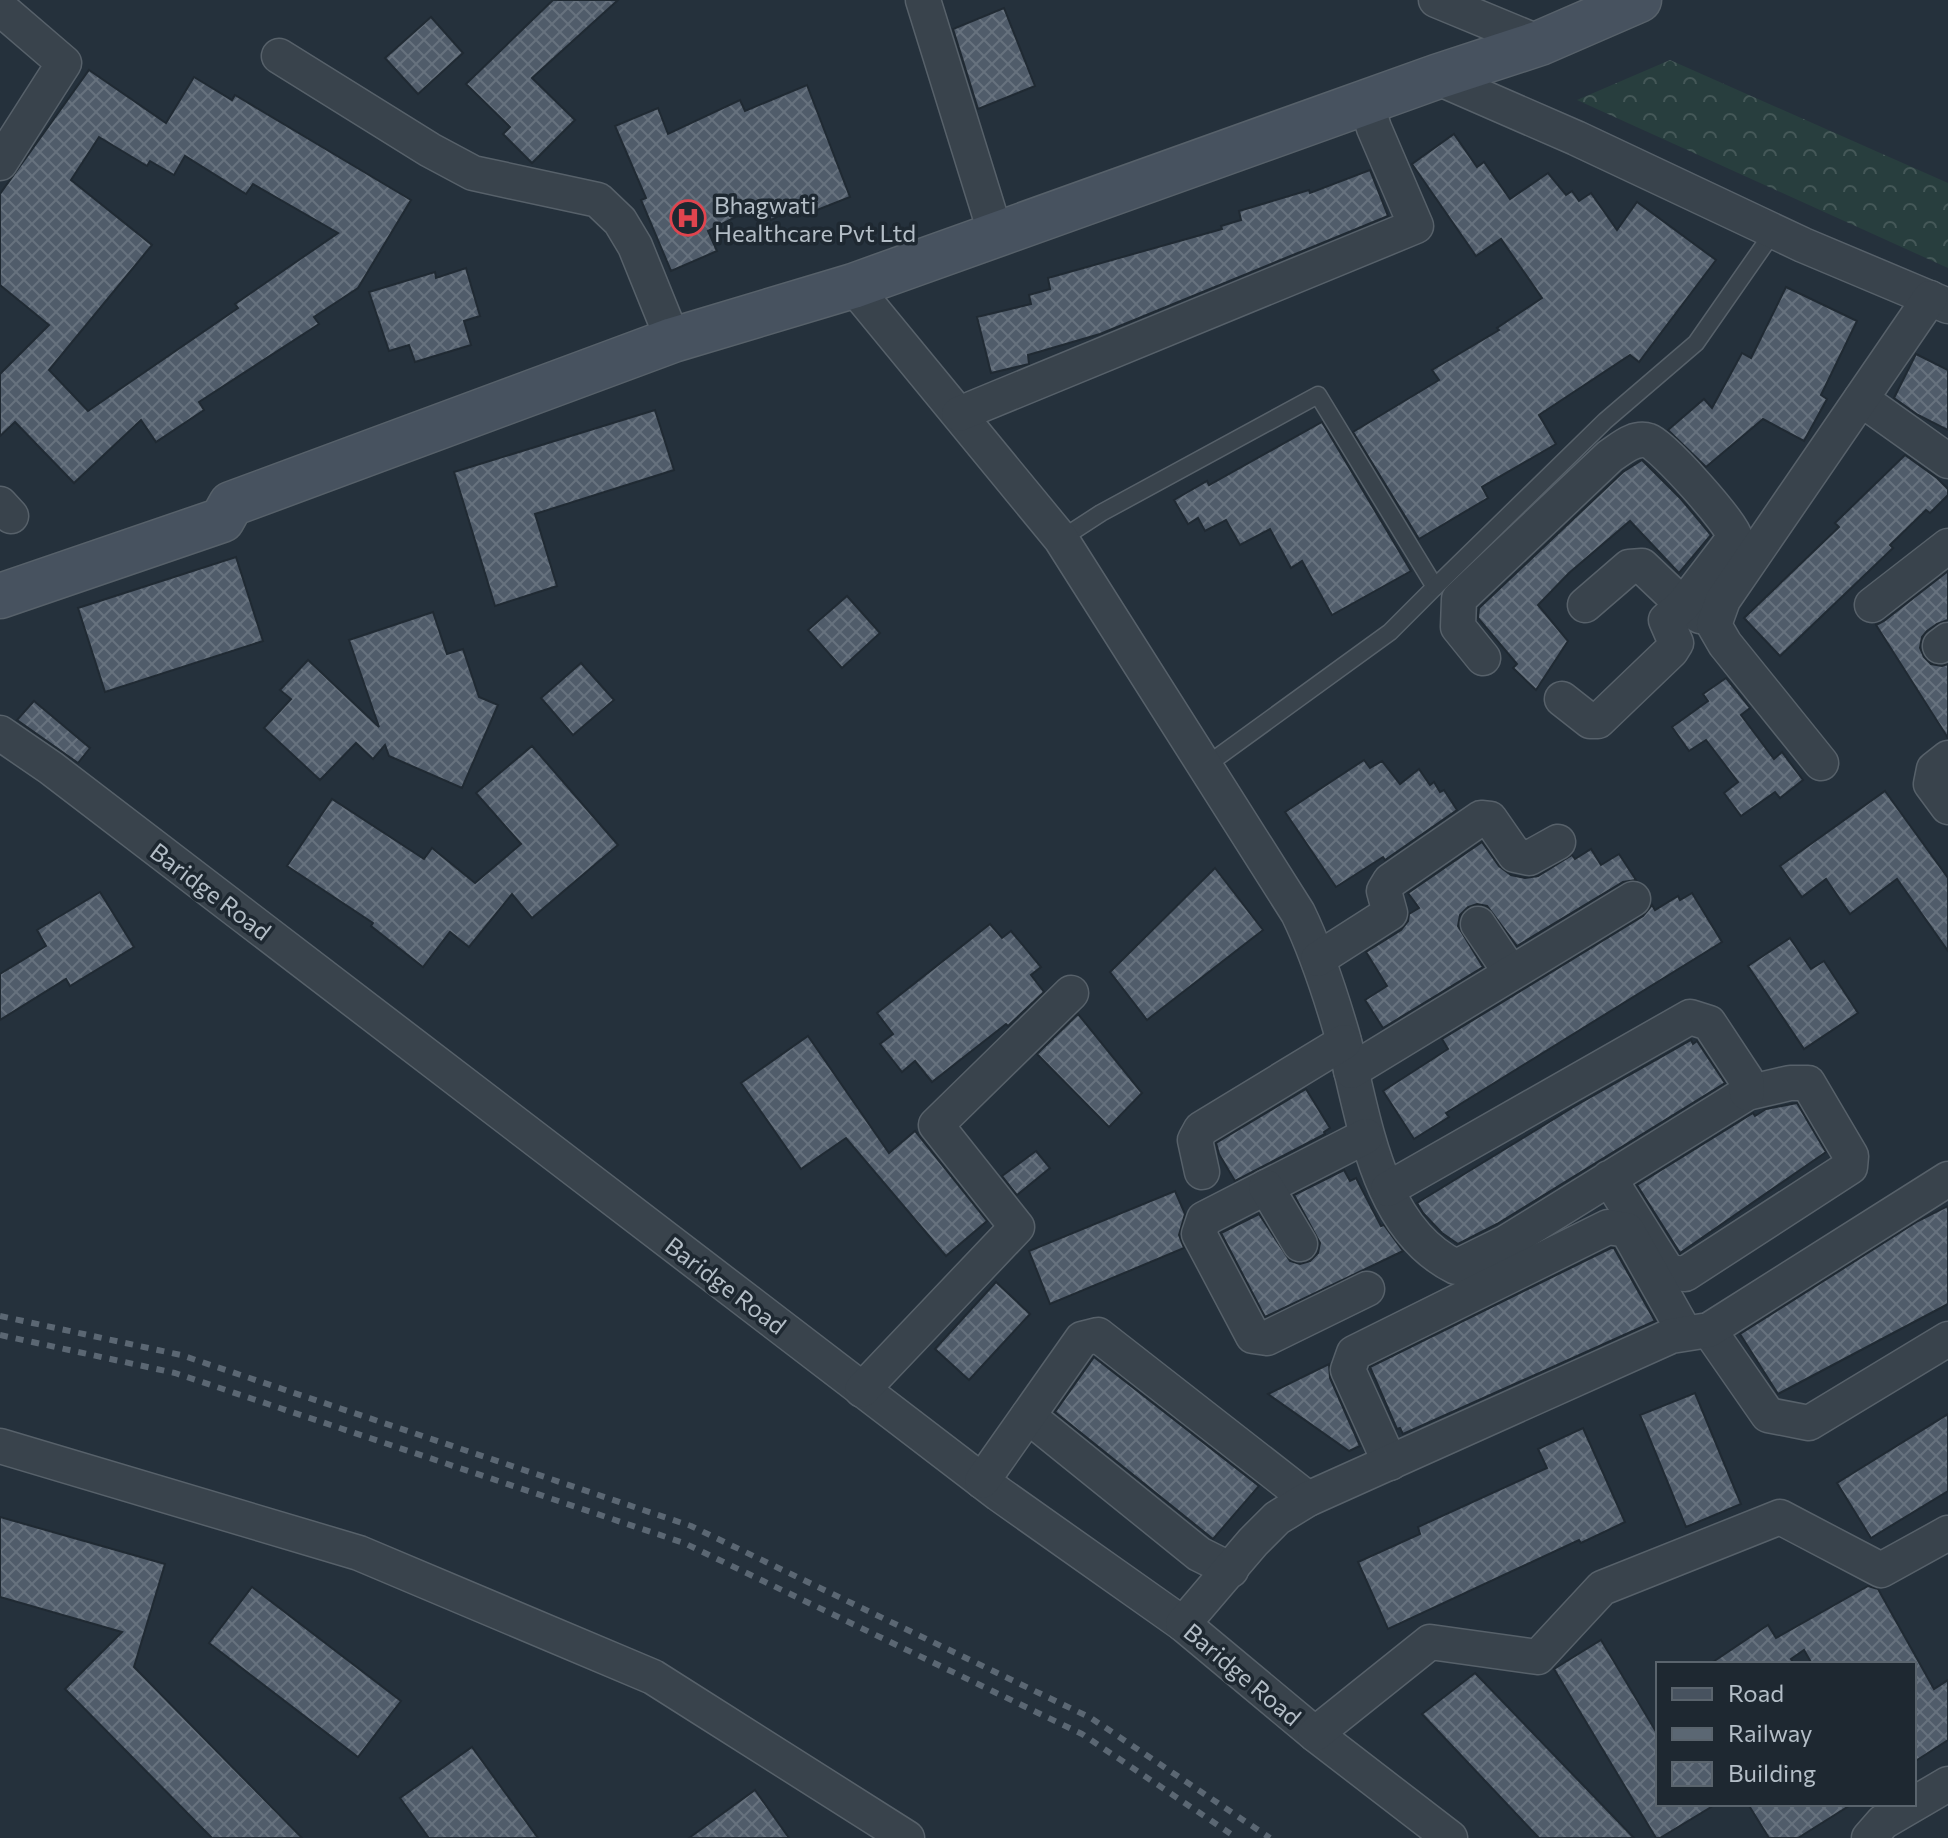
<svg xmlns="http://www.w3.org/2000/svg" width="1948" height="1838" viewBox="0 0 1948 1838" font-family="Commissioner,sans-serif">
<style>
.forest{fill:url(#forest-crowns)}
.building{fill:url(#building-cross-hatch);stroke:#202a33;stroke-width:2;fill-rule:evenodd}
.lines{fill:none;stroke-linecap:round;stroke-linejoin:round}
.lane-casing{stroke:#57616a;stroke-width:19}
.street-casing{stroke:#57616a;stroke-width:37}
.secondary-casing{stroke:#57616a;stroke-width:47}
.lane{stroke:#39434c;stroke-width:16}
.street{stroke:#39434c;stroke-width:34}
.secondary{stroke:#47525f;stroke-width:44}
.rail{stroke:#5b6773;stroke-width:6;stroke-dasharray:8 8;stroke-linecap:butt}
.labels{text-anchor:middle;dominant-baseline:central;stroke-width:7;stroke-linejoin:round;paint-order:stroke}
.poi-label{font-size:24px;fill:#b4bec7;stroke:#1e2831;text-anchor:start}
.street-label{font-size:24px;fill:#b4bec7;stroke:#1e2831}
</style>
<defs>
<pattern id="forest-crowns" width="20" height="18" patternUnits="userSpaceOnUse" patternTransform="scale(2)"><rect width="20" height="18" fill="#283e3e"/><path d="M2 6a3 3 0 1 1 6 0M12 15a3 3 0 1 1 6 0" fill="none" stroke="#455858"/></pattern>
<pattern id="building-cross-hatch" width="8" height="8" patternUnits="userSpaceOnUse" patternTransform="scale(2)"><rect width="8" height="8" fill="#505c6a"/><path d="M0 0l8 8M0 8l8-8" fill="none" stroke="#67727e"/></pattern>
</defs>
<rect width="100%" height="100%" fill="#25313c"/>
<path class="forest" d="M1670,60L1948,183V268L1577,100Z"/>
<g class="building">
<path d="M553,0H618L532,78L575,120L532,163L503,134L510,127L466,84Z"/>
<path d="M1004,8L1035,86L978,109L953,29Z"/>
<path d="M431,17L463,53L418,94L385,58Z"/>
<path d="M89,70L166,123L194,77L232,100L235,95L411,200L358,288L314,317L319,324L199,402L204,410L156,442L141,420L74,483L15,422L0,436V374L49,325L0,285V194ZM99,137L147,166L150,161L174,175L185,156L246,194L253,184L338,233L235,304L238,308L88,411L49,370L152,245L71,180Z"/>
<path d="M807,85L850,197L812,212L808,202L771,220L763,203L708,231L717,251L671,271L641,200L646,198L615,126L658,108L668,134L740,100L745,111Z"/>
<path d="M1454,134L1477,167L1484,162L1510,199L1548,173L1566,195L1572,191L1579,201L1591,193L1617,230L1637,202L1716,260L1639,362L1630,355L1539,415L1556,444L1482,487L1488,498L1419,539L1353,432L1439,380L1432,370L1499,330L1497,328L1542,298L1501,239L1476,256L1412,164Z"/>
<path d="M1370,170L1388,216L1100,334L1028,355L1029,364L991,373L977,317L1031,304L1029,295L1050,289L1048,278L1222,229L1221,226L1241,220L1239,211L1309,190L1310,193Z"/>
<path d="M466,268L480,316L464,321L471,345L415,362L409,345L389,351L369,292L435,272L436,278Z"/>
<path d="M1786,287L1857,321L1821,395L1827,399L1804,441L1763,419L1706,467L1668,430L1704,399L1712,408L1742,353L1751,358Z"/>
<path d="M1916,354L1948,370V430L1918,415L1894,398Z"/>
<path d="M655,410L674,470L535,514L557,586L495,606L454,472Z"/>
<path d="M1322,422L1411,571L1332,615L1302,561L1291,568L1270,529L1240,545L1226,520L1205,531L1198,518L1188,524L1174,500L1207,481L1209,485Z"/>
<path d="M1905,455L1937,478L1948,489V495L1930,513L1926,510L1890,545L1893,548L1780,656L1744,618L1839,527L1835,523Z"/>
<path d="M1642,460L1681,499L1711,535L1679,573L1630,521L1569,573L1538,605L1568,641L1536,690L1513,668L1517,664L1478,618L1479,608L1623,472Z"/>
<path d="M236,557L263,641L105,692L78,608Z"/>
<path d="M1948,571V620L1937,624L1927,631L1922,637L1920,648L1924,657L1931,664L1942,666L1948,664V738L1876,625L1884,621Z"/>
<path d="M847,596L880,633L842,668L808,630Z"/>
<path d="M433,612L447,654L463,649L479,697L498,705L462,788L389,756L385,745L373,759L356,743L320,780L264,728L291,699L280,690L308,660L379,727L349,640Z"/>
<path d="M581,663L614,700L573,735L541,698Z"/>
<path d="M1726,678L1750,708L1741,715L1774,759L1782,752L1803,780L1780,798L1775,792L1741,816L1724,793L1738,782L1706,740L1689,751L1672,727L1708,701L1703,694Z"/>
<path d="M34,701L90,748L78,763L17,720Z"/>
<path d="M532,746L618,845L532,918L512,894L469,947L450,932L423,967L371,926L373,923L287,866L332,799L424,859L432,848L475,883L521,844L476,793Z"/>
<path d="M1364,760L1370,768L1382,761L1400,784L1419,769L1430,785L1434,782L1440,792L1444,790L1457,810L1385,860L1383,857L1336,887L1285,812Z"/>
<path d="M1885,791L1948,878V951L1897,879L1850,914L1826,879L1802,897L1780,866Z"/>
<path d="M1482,842L1499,866L1511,875L1525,878L1538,876L1572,855L1575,859L1591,849L1601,865L1619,854L1636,880L1623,882L1517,946L1487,906L1477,904L1468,907L1460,915L1458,926L1483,967L1383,1028L1365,1000L1387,986L1366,952L1401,930L1408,921L1409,914L1419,908L1408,893Z"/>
<path d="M1215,868L1263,930L1147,1020L1110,972Z"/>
<path d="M100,892L134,947L70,986L66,979L0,1020V974L46,946L37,930Z"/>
<path d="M1692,893L1722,942L1446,1113L1449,1117L1414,1139L1383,1091L1448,1049L1442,1039L1643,916L1652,905L1655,910L1678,896L1680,900Z"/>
<path d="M990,924L1002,938L1011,931L1041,967L1031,975L1044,992L1008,1026L1006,1024L932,1082L915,1061L902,1072L880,1044L893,1034L877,1013Z"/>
<path d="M1790,938L1811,969L1824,961L1858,1013L1804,1049L1748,966Z"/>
<path d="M1078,1014L1142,1093L1109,1127L1037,1054Z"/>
<path d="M808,1036L889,1153L915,1131L987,1221L946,1256L846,1138L801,1169L741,1083Z"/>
<path d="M1691,1040L1693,1044L1697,1041L1725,1083L1497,1224L1458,1244L1442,1233L1423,1213L1417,1203L1575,1106Z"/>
<path d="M1306,1089L1330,1128L1324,1132L1325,1134L1235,1181L1219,1154L1216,1143Z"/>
<path d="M1797,1103L1826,1152L1680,1253L1637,1185L1753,1113L1755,1116L1766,1109Z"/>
<path d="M1036,1151L1050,1168L1017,1195L1002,1176Z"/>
<path d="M1344,1170L1350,1181L1356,1178L1381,1226L1384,1225L1403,1251L1265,1317L1221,1233L1259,1214L1290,1261L1300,1264L1310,1261L1318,1253L1320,1243L1294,1195Z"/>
<path d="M1175,1191L1185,1214L1179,1235L1184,1248L1050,1304L1029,1251Z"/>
<path d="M1948,1206V1304L1778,1394L1740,1334L1918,1221Z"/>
<path d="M1611,1248H1614L1655,1321L1403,1434L1400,1428L1397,1429L1370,1367Z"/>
<path d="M996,1282L1030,1314L969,1380L935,1349Z"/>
<path d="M1094,1357L1259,1486L1213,1539L1055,1412Z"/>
<path d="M1329,1364L1330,1378L1360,1446L1349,1451L1268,1394Z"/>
<path d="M1695,1393L1741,1504L1686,1527L1640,1415Z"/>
<path d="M1948,1414V1491L1871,1538L1837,1483Z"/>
<path d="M1583,1428L1625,1522L1581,1543L1579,1540L1388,1629L1358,1562L1420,1534L1418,1527L1547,1468L1538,1449Z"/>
<path d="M0,1517L165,1564L134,1667L302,1838H212L65,1689L122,1632L0,1597Z"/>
<path d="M1868,1586L1878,1589L1934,1689L1948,1680V1740L1914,1762V1664H1812L1804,1650L1791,1659L1794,1664H1710L1768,1625L1776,1638Z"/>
<path d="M252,1587L401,1701L358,1757L209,1643Z"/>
<path d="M1601,1640L1658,1735V1804H1716L1660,1838H1656L1554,1669Z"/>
<path d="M1475,1673L1634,1838H1539L1422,1714Z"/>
<path d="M472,1747L538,1838H429L400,1798Z"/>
<path d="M755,1790L789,1838H689Z"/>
<path d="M1748,1804H1852L1798,1838H1769Z"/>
</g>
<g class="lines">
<defs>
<g id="lane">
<path d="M1061,539L1101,513L1318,395L1435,587L1390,632L1204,767"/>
<path d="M1435,587L1605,421L1696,343L1774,231"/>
</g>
<g id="street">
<path d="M923,0L996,235"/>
<path d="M1436,0L1540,43"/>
<path d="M0,8L64,63L0,163"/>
<path d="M279,56L430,150L473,173L598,200L620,221L635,246L673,340"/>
<path d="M1436,77L1576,138L1803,245L1948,306"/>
<path d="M853,286L1061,539L1298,913C1317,952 1330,993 1342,1034C1364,1112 1374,1227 1456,1267L1507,1242L1747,1093L1790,1083H1808L1851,1156L1850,1167L1685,1274L1668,1272L1609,1178"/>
<path d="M1861,399L1948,461"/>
<path d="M959,414L1416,226L1374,128L1366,102"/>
<path d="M0,504L11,516"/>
<path d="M1585,605L1629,567L1642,566L1683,605L1700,616"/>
<path d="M1872,605L1948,546"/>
<path d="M1940,646L1948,640"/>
<path d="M1483,658L1458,627L1459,599L1610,456C1621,449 1634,436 1649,441C1662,445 1732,523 1735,537L1683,605L1666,620L1676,643L1671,651L1598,721H1590L1562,699"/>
<path d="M0,733L51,768L999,1494L1183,1624L1315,1734L1450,1838"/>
<path d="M1948,758L1934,769L1931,784L1948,807"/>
<path d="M1821,763L1725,644L1714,625L1723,600L1930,298"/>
<path d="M1478,924L1511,973"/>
<path d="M1318,959L1390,913L1384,891L1390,881L1481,818L1490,819L1515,855L1529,858L1558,842"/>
<path d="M1351,1071L1633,899"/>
<path d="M1366,1136L1204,1219L1199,1234L1253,1336L1267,1338L1367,1289"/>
<path d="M1202,1172L1195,1140L1201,1129L1344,1042"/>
<path d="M1266,1187L1300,1244"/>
<path d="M1388,1189L1690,1017L1709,1023L1746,1079L1747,1093"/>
<path d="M1709,1330L1768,1415L1809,1423L1948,1339"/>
<path d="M862,1390L1017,1227L936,1125L1071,993"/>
<path d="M1028,1416L1199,1554L1231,1570"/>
<path d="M0,1446L359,1553L653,1677L907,1838"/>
<path d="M1390,1463L1348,1370L1354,1353L1608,1227L1627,1230L1685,1333"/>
<path d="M982,1481L1082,1339L1098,1335L1308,1499"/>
<path d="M1183,1624L1253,1542L1277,1518L1308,1499L1671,1336L1709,1330L1948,1179"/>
<path d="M1315,1734L1430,1642L1538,1657L1602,1588L1780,1517L1881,1570L1948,1533"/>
<path d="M1869,1838L1883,1822L1948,1784"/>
</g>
<path id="secondary" d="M0,596L222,520L231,504L673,340L853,286L1436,77L1540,43L1639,0"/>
</defs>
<use href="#lane" class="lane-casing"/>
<use href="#street" class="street-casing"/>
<use href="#secondary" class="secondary-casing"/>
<use href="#lane" class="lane"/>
<use href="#street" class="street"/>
<use href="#secondary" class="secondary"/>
<g class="rail">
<path d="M0,1316L181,1355L691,1526L1091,1718L1270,1838"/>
<path d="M0,1335L175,1373L684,1543L1082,1734L1237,1838"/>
</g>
</g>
<defs>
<symbol id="hospital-ring" viewBox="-11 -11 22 22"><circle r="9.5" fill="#1e2831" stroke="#e0444e" stroke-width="1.5"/><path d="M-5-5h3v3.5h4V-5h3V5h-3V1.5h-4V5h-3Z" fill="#e0444e"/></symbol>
</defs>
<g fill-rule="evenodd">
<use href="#hospital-ring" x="668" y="198" width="40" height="40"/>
</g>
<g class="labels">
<g class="poi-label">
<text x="714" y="204">Bhagwati<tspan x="714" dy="28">Healthcare Pvt Ltd</tspan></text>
</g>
<g class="street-label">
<text transform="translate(211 891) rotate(37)">Baridge Road</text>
<text transform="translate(726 1285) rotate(37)">Baridge Road</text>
<text transform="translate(1243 1674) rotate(40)">Baridge Road</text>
</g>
</g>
<rect x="1656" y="1662" width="260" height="144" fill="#1e2831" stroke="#5a646d" stroke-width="2"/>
<rect x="1672" y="1688" width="40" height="12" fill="#47525f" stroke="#5a646d" stroke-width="2"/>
<text x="1728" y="1702" font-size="24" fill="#b4bec7">Road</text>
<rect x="1672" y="1728" width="40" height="12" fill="#5b6773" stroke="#5a646d" stroke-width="2"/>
<text x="1728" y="1742" font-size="24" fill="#b4bec7">Railway</text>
<rect x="1672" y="1762" width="40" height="24" fill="url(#building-cross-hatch)" stroke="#5a646d" stroke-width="2"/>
<text x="1728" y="1782" font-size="24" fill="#b4bec7">Building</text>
</svg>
